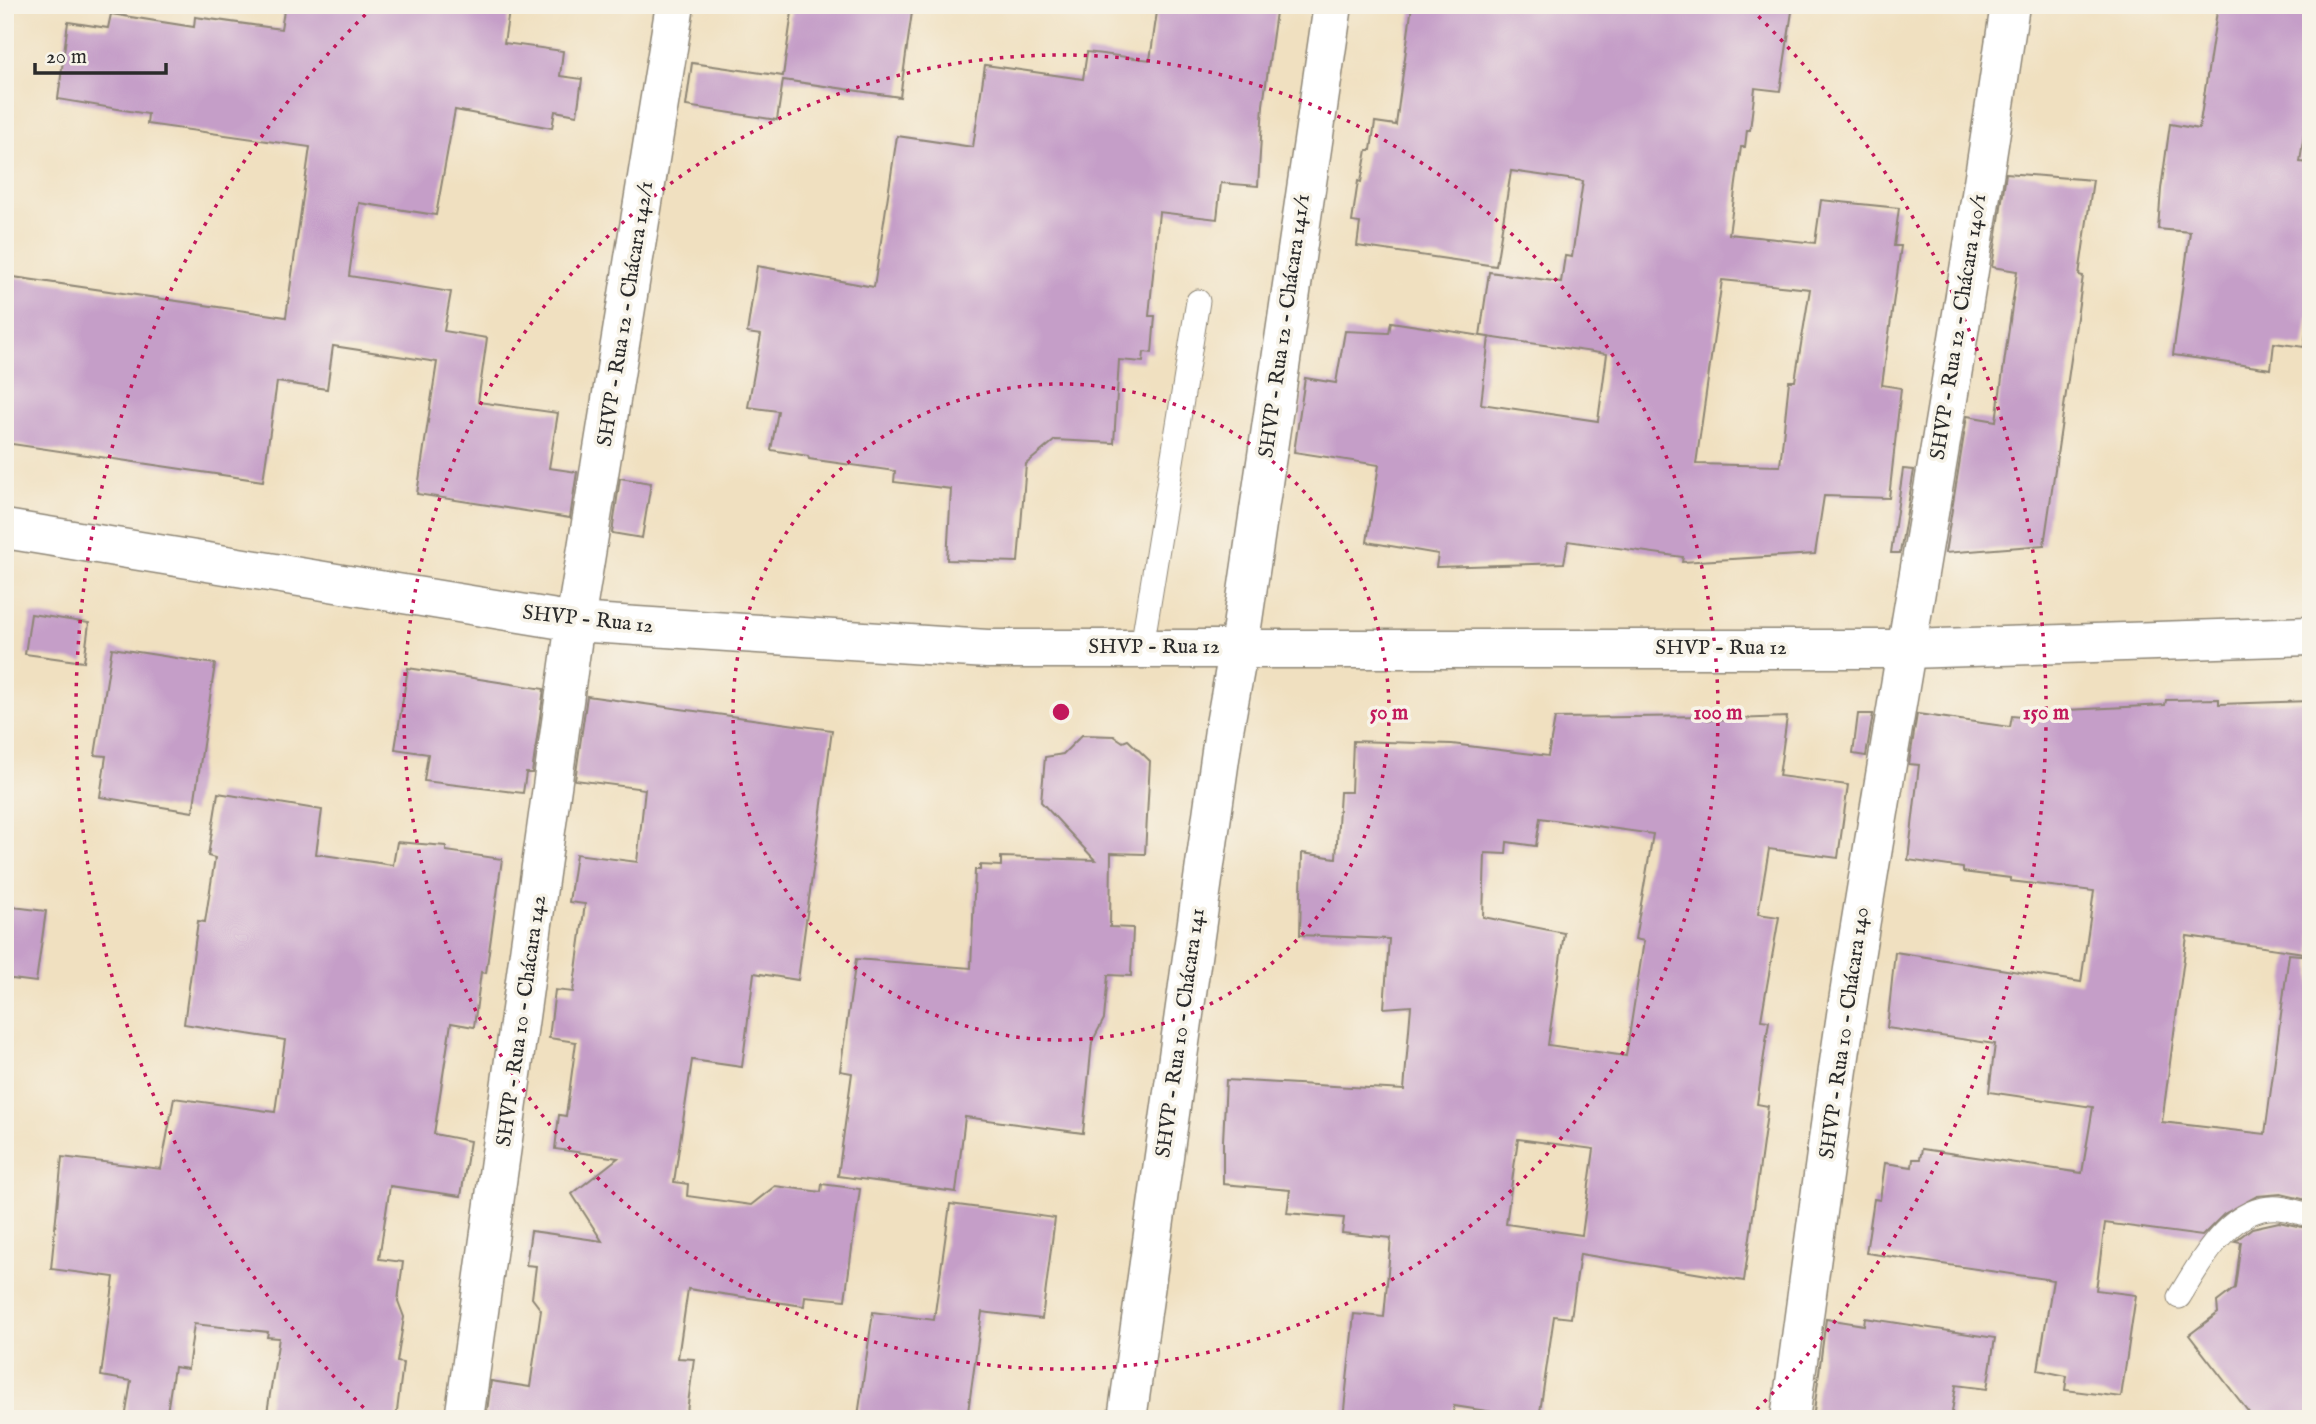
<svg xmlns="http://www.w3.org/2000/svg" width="2316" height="1424" viewBox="0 0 2316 1424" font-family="'IM FELL English',serif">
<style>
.building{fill:#c59ec8;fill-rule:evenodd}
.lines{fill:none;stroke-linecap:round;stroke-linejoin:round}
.service-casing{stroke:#8e8676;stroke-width:25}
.minor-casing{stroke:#8e8676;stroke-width:41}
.tertiary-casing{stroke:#8e8676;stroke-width:41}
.service{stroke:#fff;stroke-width:23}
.minor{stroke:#fff;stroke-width:38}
.tertiary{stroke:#fff;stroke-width:38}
.ring{fill:none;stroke:#c2185b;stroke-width:3.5;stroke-dasharray:3.5 7}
.labels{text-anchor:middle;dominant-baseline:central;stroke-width:7;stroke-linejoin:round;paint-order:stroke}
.street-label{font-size:21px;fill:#2b2b2b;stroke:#f7f3e8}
.centre{fill:#c2185b;stroke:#f7f3e8;stroke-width:3.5}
.ring-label{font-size:21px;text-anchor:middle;font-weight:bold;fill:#c2185b;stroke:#f7f3e8;stroke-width:7;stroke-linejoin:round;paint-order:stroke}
</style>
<rect width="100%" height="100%" fill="#f7f3e8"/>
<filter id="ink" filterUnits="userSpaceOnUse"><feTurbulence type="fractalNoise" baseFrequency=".0143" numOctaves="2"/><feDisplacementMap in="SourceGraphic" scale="14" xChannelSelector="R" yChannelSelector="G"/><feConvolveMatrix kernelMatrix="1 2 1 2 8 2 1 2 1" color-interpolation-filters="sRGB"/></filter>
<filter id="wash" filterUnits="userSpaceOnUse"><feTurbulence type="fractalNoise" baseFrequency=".00686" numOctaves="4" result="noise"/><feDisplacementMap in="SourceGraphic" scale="28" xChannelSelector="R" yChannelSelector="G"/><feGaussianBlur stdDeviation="1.57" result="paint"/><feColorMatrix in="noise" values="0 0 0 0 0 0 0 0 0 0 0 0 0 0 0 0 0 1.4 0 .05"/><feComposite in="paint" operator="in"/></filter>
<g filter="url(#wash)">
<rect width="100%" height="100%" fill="#f0e0c0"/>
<g id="blocks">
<g class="building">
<path d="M285,5H510L504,43L563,51L560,76L582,79L577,115L555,111L552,128L455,110L436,215L359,203L349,276L451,292L444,331L487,338L478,402L558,413L549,468L577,472L570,518L417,494L437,362L333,346L327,389L277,382L263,481L5,443V331L13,277L286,317L310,147L147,124L148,114L58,99L68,22L108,28L111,14L194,27L195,17L281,29Z"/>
<path d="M793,5H913L900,97L783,80L777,120L686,106L692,63L783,76Z"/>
<path d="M1158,5H1277L1263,105L1258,186L1221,183L1217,219L1159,212L1149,316H1155L1152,353L1144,352L1143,362L1119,360L1114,443L1055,440L1026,464L1018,562L947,560L951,489L894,482L895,471L809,459L808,456L771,450L778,411L748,407L761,335L747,333L757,266L874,287L897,136L973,147L985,65L1083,79L1087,52L1150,60Z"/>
<path d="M1412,5H1793L1780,91L1755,88L1750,130H1747L1745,147H1741L1729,234L1815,243L1821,200L1899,208L1894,246H1901L1882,385L1901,388L1889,498L1824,496L1815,554L1682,562L1683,557L1568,541L1564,563L1436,567L1438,554L1367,542L1379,465L1294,452L1305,378L1336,383L1345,331L1389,333L1391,322L1489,337L1481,404L1598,421L1607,354L1480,336L1489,272L1561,282L1565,256L1572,257L1583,181L1511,171L1496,266L1357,246L1360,223L1352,222L1358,181L1361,182L1367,150H1371L1375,122L1396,125ZM1722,280L1810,289L1795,381H1789L1780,466L1696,464Z"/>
<path d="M2218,5H2311V84L2300,162L2311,163V301L2304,347L2274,343L2271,369L2173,355L2190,232L2158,229L2161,189L2170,124L2199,129Z"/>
<path d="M2006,173L2093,180L2079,275L2083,276L2044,545L1945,553L1967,416L1996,421L2017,271L1992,267Z"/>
<path d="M1903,469L1914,470L1900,553H1891Z"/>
<path d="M620,478L651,483L642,538L612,533Z"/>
<path d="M31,614L89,623L84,662L25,654Z"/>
<path d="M112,648L215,664L193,812L100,797L106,756L95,755Z"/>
<path d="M408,668L544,689L532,773H526L523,793L424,781L428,754L395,749Z"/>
<path d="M587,696L832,730L798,980L754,973L742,1067L692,1060L674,1182L688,1184L687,1196L751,1205L775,1186L821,1192L822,1184L860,1189L845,1300L805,1296L804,1306L688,1289L678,1358L694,1359L686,1419H486L491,1381L530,1387L541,1310L532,1298L536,1266L526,1265L531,1231L602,1241L572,1194L618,1158L555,1149L559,1115L566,1116L576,1042L549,1038L555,990L573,992L585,904L569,902L576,854L637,862L645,789L575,780Z"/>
<path d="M2219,699V704L2311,701V954L2187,936L2162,1122L2265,1134L2289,954L2311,956V1201L2281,1194L2257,1196L2224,1214L2202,1236L2105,1223L2096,1290L2136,1295L2121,1397L2065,1390L2067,1376L2038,1370L2053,1280L1866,1253L1874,1199L1880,1200L1885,1163L1912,1167L1913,1159H1920L1922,1149L2082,1173L2093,1107L1989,1092L1995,1044L1887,1028L1895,952L2081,982L2094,891L2010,881V878L1963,872V868L1908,860L1919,765L1909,764L1917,714L2010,727L2012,716L2033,718L2067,710L2165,705L2166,700Z"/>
<path d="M1858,714H1873L1866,756L1853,754Z"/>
<path d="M1709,716L1708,720L1787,717L1779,776L1848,785L1838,858L1769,849L1758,914L1779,917L1761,1020L1769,1021L1757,1104L1768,1106L1744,1281L1580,1254L1571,1318L1554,1316L1539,1419L1454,1406L1452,1419H1343L1354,1314L1384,1317L1391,1238L1342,1233L1344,1218L1287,1213L1290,1190L1223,1184V1141L1226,1080L1404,1090L1411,1006L1384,1008L1389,939L1300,935L1302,853L1336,858L1340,792H1351L1353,741L1452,744L1548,756L1555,718ZM1540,818L1653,834L1635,939L1644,941L1626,1056L1548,1045L1564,933L1483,917L1485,853L1506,854L1507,842L1536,846ZM1518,1139L1594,1149L1582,1235L1506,1224Z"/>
<path d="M1082,735L1114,736L1123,742L1128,740L1150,761L1145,854L1111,853L1110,927L1133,928L1131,976L1108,975L1104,1019L1092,1042L1083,1133L965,1117L956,1192L838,1176L852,1073L840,1071L856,959L971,968L975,870H980V865L1001,866V857L1095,860L1041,802L1045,757L1063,754Z"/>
<path d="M218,793L322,810L316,854L393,865L397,842L446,846V851L502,859L486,973L481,972L474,1027L451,1023L434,1134L470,1141L461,1196L390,1186L379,1259L403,1262L398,1301L404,1317L397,1362L403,1363L396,1419H266L279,1338L267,1337L268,1332L194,1324L188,1369L174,1367L166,1419H125L131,1381L101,1376L114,1277L51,1269L62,1157L161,1169L174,1098L275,1112L285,1040L184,1024L198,921L205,922L215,858L208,856Z"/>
<path d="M5,906L46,911L36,982L5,978Z"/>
<path d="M950,1204L1055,1218L1042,1319L982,1312L967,1419L858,1416L873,1312L934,1320Z"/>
<path d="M2279,1222L2311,1229V1419H2254L2189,1335L2218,1313L2217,1302L2235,1288L2241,1242L2235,1241L2252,1228Z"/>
<path d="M1865,1318L1995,1338L1987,1389L1956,1385L1951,1419H1813L1826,1319L1864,1325Z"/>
</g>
</g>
</g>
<g filter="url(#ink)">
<use href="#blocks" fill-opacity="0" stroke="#8e8676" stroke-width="2"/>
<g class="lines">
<defs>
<g id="service">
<path d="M1142,647L1198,301"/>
<path d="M2179,1297C2201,1262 2230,1204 2279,1208C2289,1209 2300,1213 2311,1215"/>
</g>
<g id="minor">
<path d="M464,1419L575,622L675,5"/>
<path d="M1127,1419L1224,730L1239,647L1333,5"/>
<path d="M1790,1419C1811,1267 1830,1114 1854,963C1906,644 1963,325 2010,5"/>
</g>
<path id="tertiary" d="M5,529L575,622L987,649H1907L2311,636"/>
</defs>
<use href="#service" class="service-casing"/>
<use href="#minor" class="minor-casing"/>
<use href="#tertiary" class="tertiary-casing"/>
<use href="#service" class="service"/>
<use href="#minor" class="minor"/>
<use href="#tertiary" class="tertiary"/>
</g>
</g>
<g class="ring">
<circle cx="1061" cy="712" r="328"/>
<circle cx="1061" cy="712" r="657"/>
<path d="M371 1415A985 985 0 0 1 371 9M1751 9A985 985 0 0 1 1751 1415"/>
</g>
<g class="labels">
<g class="street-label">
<text transform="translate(626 314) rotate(-81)">SHVP - Rua 12 - Chácara 142/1</text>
<text transform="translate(1285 326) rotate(-82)">SHVP - Rua 12 - Chácara 141/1</text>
<text transform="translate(1959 327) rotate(-81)">SHVP - Rua 12 - Chácara 140/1</text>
<text transform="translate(588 620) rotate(6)">SHVP - Rua 12</text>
<text x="1154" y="647">SHVP - Rua 12</text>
<text x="1721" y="648">SHVP - Rua 12</text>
<text transform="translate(522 1021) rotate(-82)">SHVP - Rua 10 - Chácara 142</text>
<text transform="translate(1181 1033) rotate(-82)">SHVP - Rua 10 - Chácara 141</text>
<text transform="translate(1845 1033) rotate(-82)">SHVP - Rua 10 - Chácara 140</text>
</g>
</g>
<circle cx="1061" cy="712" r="10" class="centre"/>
<g class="ring-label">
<text x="1389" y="719">50 m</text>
<text x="1718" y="719">100 m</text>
<text x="2046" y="719">150 m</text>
</g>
<rect width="2316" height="1424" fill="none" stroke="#f7f3e8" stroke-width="28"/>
<path d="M35 63v10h131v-10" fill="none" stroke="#2b2b2b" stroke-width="3.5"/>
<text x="46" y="63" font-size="21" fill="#2b2b2b" stroke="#f7f3e8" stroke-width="5" paint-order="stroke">20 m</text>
</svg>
